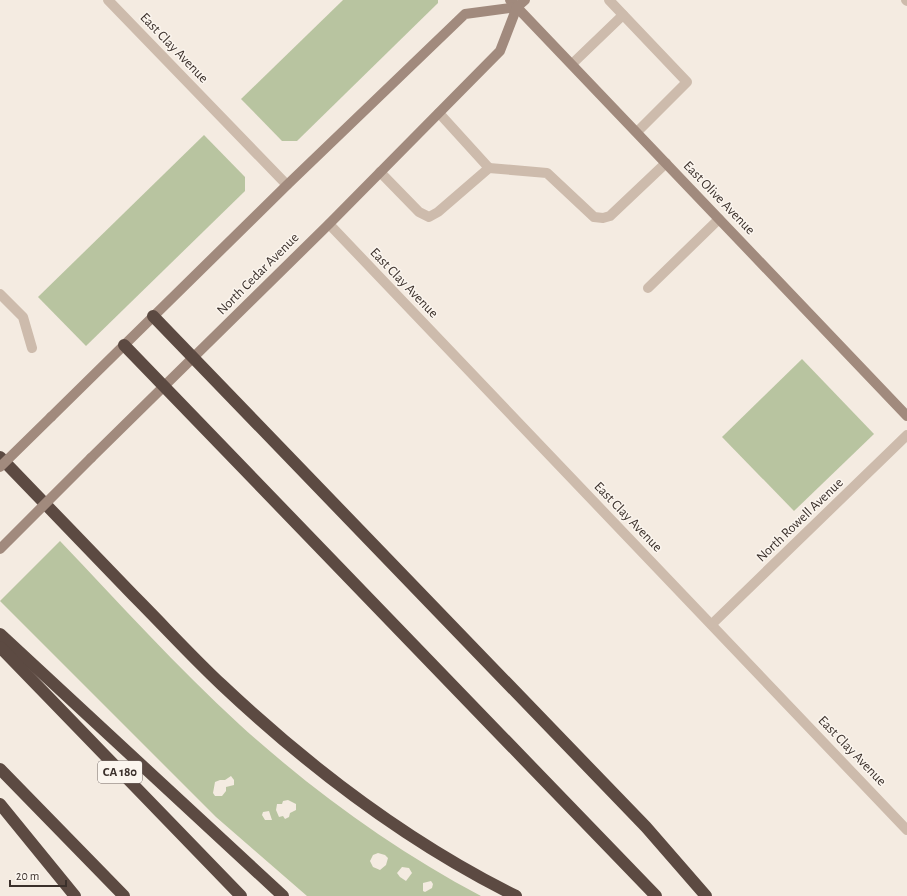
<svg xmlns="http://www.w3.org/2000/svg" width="907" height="896" viewBox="0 0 907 896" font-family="'Alegreya Sans',sans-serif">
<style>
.green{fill:#b8c4a0;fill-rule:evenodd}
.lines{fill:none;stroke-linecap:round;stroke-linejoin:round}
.service{stroke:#cdbbac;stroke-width:10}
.minor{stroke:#cdbbac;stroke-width:10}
.secondary{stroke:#a18a7d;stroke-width:10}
.motorway{stroke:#5c4a42;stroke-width:12}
.secondary-bridge{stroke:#a18a7d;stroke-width:10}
.labels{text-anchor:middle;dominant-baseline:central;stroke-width:3;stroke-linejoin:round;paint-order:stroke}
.shield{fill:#fbf5ee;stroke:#756b66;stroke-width:1}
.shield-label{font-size:13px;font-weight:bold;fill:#3b302b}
.street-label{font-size:14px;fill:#3b302b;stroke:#fbf5ee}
</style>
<rect width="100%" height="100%" fill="#f4ebe1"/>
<g class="green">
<path d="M343,0H438V3L297,141H282L241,99Z"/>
<path d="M204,135L245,177V191L86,346L38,297Z"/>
<path d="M802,359L874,434L794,511L722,437Z"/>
<path d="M60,541C119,603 177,667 240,725C313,791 394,850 481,896H307L216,817L0,601ZM231,776L234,780V785L226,787V791L222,796H215L213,793L215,782L220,780H225ZM288,800L296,804V810L290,813L289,817L285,819L283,816L279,817L276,810L277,804H282L283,801ZM269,811L272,820H265L262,815L263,812ZM378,853L385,855L388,858L386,865L380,870L373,867L370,861L373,855ZM402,867L409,868L412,873L406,881L400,877L397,873ZM431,881L433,884L432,888L425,892L423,891V883Z"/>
</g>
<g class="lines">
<g class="service">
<path d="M609,0L687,82L637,132"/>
<path d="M572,64L623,15"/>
<path d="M439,113L489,168"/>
<path d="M380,172L419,212L429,217L438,212L489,168L547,173L594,217L603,218L610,216L666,163"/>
<path d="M648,288L719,219"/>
</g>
<g class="minor">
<path d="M108,0L287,185"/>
<path d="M906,0L907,1"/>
<path d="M329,224L907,830"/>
<path d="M0,294L23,317L32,348"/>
<path d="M712,624L907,435"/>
</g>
<g class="secondary">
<path d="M510,0L907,416"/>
<path d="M51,417L287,185L465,14L517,7"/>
<path d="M91,458L329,224L500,51L517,7L525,0"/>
</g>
<g class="motorway">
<path d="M153,316L646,827L706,896"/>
<path d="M124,345L656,896"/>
<path d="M0,457C44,503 89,549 133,595C163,625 191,656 222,685C309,767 409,843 516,896"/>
<path d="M0,634L283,896"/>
<path d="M0,647L241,896"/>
<path d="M0,769L124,896"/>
<path d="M0,804L75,896"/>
</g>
<g class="secondary-bridge">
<path d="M0,467L51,417"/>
<path d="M0,549L91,458"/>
</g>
</g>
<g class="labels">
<rect class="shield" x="98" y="761" width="44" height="22" rx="3"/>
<g class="shield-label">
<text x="120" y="772">CA 180</text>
</g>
<g class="street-label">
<text transform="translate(174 48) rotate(46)">East Clay Avenue</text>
<text transform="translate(719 198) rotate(46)">East Olive Avenue</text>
<text transform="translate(258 274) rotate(-45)">North Cedar Avenue</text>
<text transform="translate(404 283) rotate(46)">East Clay Avenue</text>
<text transform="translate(628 517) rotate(46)">East Clay Avenue</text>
<text transform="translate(800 520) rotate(-44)">North Rowell Avenue</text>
<text transform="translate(852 751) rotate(46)">East Clay Avenue</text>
</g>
</g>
<path d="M10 880v6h56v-6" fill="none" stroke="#3b302b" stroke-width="2"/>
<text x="16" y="880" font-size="12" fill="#3b302b" stroke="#fbf5ee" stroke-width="3" paint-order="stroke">20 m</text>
</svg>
